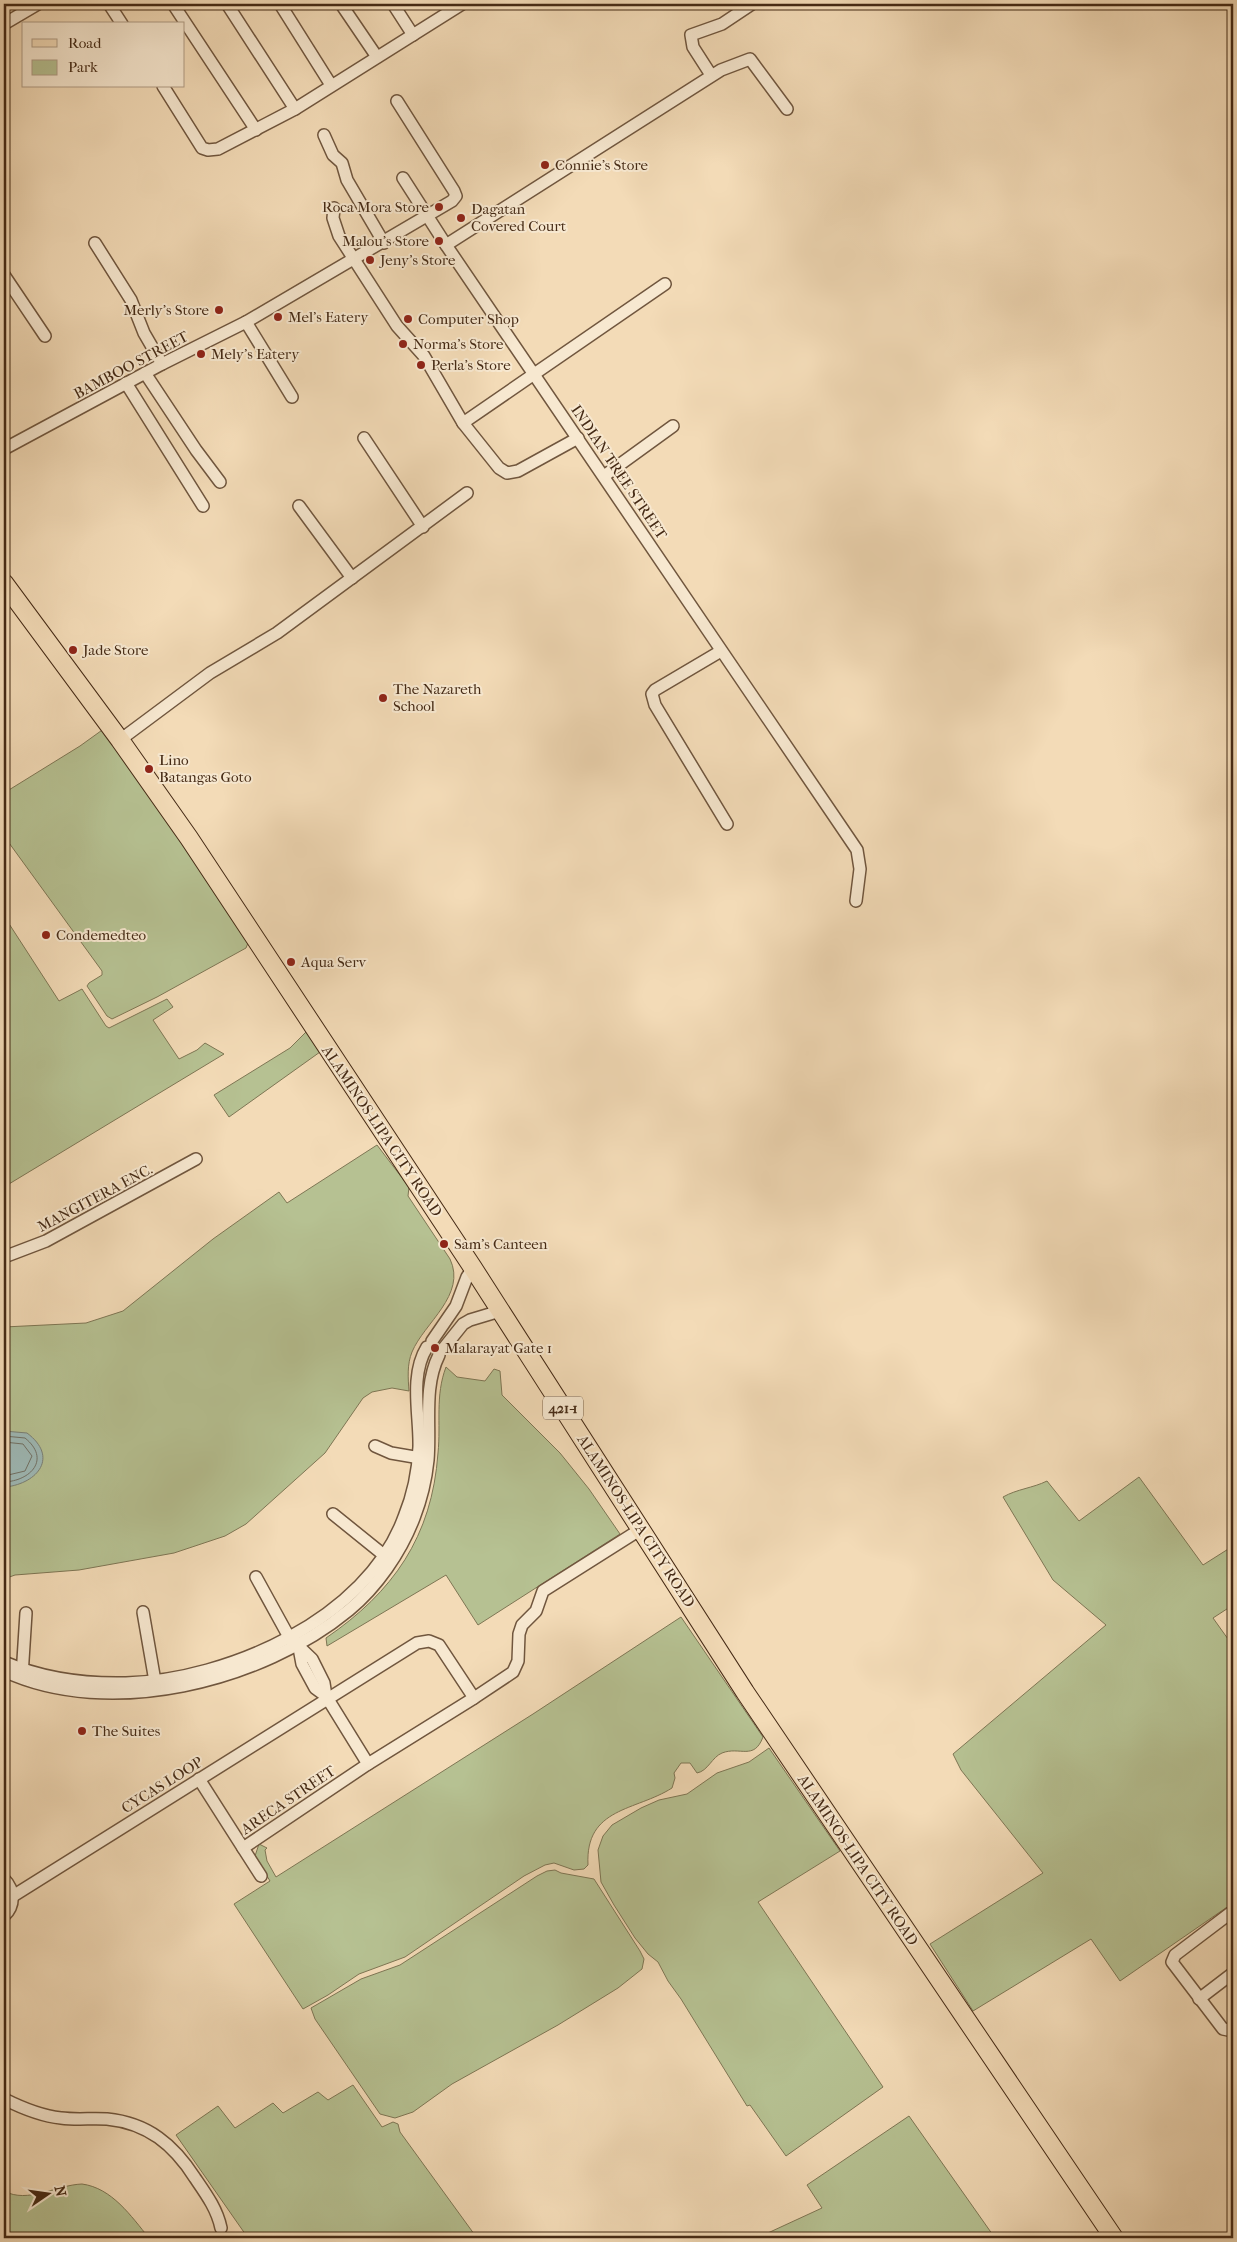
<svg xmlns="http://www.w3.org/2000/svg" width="1237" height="2242" viewBox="0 0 1237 2242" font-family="'IM FELL French Canon',serif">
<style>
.green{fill:#b6c192;stroke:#7e7654}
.water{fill:#9eb9b6;stroke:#7a8076}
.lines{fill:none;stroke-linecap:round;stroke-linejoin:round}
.shore{stroke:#727266;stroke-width:1}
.street-casing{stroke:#70563e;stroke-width:14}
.primary-casing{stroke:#452a15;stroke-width:20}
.street{stroke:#f7e8d0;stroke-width:11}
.primary{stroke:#f3dbb7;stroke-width:18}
.poi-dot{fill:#8f2418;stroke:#f7e8d0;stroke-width:2}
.labels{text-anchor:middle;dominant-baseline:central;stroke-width:4;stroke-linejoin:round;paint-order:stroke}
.shield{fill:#f7e8d0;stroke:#7a634d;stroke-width:1}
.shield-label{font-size:14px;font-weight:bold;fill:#452a15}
.poi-label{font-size:15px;fill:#452a15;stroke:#f7e8d0;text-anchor:start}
.street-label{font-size:15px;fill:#452a15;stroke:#f7e8d0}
</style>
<rect width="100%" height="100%" fill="#f3dbb7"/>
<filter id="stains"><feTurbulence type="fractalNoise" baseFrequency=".004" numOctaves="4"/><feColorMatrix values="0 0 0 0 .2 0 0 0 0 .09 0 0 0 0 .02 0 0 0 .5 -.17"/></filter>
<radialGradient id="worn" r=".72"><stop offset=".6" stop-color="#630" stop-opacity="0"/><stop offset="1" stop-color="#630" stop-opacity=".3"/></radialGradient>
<g class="green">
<path d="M105,728L248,943L246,948L157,997L112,1019L107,1016L87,986L89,983L102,975V971L4,836V793L80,746Z"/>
<path d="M4,916L59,1001L82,989L106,1026L109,1028L167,999L173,1007L153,1020L179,1059L197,1050L205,1043L224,1054L4,1187Z"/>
<path d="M307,1031L320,1052L229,1117L214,1095L290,1048Z"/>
<path d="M377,1145L409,1187L408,1196L450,1259C467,1295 424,1323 412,1352C407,1364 408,1378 409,1391L392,1388L372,1392L363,1398L325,1453L246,1524L225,1536L174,1553L79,1570L15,1575L4,1579V1327L86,1323L123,1311L213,1239L279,1192L287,1203Z"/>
<path d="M446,1367L457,1377L485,1381L494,1369L500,1371L502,1395L560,1453L589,1489L620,1534L478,1625L446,1575L327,1646L326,1638C393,1592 432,1537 438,1453C441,1423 435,1396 446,1367Z"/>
<path d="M1139,1477L1203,1565L1233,1546V1605L1213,1618L1233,1646V1903L1120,1981L1091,1939L973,2011L930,1944L1043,1873L961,1770L953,1754L1106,1625L1053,1580L1003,1497C1017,1489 1033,1488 1047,1481L1079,1521Z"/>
<path d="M681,1617L763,1737C754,1761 740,1746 722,1753C712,1757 708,1771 697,1773L690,1763H681L674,1773L675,1778L672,1788C636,1811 585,1807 588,1865L584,1869L574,1870L554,1863L545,1865L524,1876L405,1957L359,1974L328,1995L303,2009L234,1904L270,1881L255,1856L259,1844L267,1848L265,1850L267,1861L276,1877L533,1714Z"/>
<path d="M769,1748L840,1851L758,1902L883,2087L786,2156L750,2105L747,2106L681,1999L668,1981L658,1962L648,1954L635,1938L614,1905L601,1882L598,1850L603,1836L612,1825L641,1808L659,1800L687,1794L717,1773L749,1762Z"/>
<path d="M555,1870L561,1873L594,1879L640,1951L644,1959L642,1969L618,1988L558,2025L452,2084L413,2112L395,2118L380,2114L315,2019L311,2008L361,1979L400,1965L537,1876L547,1871Z"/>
<path d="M353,2085L382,2127L393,2122L398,2124L400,2132L477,2238H459L457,2236L454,2238H248L176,2135L218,2106L235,2128L273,2103L283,2113L318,2092L328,2100Z"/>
<path d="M909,2116L995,2238H757L822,2208L807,2185Z"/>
<path d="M82,2184C112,2188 131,2216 149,2238H4V2191C28,2204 56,2185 82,2184Z"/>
</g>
<path class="water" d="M4,1431L27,1433C59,1457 38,1483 6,1487H4Z"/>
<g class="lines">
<g class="shore">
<path d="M4,1436L25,1438C51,1459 31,1481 4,1482"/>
<path d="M4,1442L23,1444L32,1456L25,1471L4,1476"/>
</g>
<defs>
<g id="street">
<path d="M109,4L122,24"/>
<path d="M173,4L256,130"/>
<path d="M227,4L295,109"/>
<path d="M280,4L331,85"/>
<path d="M341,4L377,57"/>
<path d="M393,4L413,35"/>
<path d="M4,24L38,4"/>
<path d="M711,75L693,47L691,35L722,24L752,4"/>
<path d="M163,86L202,148L208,150L218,149L295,109L462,4"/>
<path d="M324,135L333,155L342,163L347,180L384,243"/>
<path d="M403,178L446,245L857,850L860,869L856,901"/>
<path d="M334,208L333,218L339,236L397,326L424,356L463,423L499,468L507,473L518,471L578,438"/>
<path d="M95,243L131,300L144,333L162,364"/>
<path d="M446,245L721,70L750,59L787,109"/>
<path d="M4,275L45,336"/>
<path d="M246,322L292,397"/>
<path d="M145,373L196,450L220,482"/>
<path d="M126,383L203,506"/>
<path d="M463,423L665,284"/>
<path d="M364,438L423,527"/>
<path d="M4,449L162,364L246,322L452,201L456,196L454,191L397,101"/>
<path d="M604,476L673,426"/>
<path d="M299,506L352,578"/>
<path d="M721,651L655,690L652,694L655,705L727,824"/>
<path d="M120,740L210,673L277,633L467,493"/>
<path d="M4,1257L46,1241L196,1159"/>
<path d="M432,1341L456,1306L467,1277L473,1268"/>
<path d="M443,1349L463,1324L470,1320L500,1311"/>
<path d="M375,1446L391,1453L426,1459"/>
<path d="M333,1514L390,1560"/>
<path d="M143,1612L156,1687"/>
<path d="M299,1648L302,1664L315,1688L326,1696"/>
<path d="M4,1662C42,1678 85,1684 126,1683C228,1680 367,1619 404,1517C413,1495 418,1471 419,1447C420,1416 409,1376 427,1347"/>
<path d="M4,1671C109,1720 262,1682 349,1610C377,1587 401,1552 414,1518C421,1500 426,1480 428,1460C431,1425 423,1387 439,1355"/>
<path d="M22,1676L26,1613"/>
<path d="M474,1698L513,1672L518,1661L519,1634L522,1625L536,1611L543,1591L641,1529"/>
<path d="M199,1779L243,1848L368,1764L326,1696L324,1683L312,1659L289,1637L256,1577"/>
<path d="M243,1848L261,1876"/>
<path d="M4,1879C15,1890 15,1906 4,1916"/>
<path d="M13,1896L417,1643L429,1641L439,1645L474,1698L368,1764"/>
<path d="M1233,1911L1175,1955L1172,1962L1223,2029L1228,2030L1233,2027"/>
<path d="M1199,1999L1233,1973"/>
<path d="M4,2099C22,2108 41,2116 61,2118C76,2120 92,2118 107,2119C148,2123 174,2145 195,2178C206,2194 217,2209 221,2228"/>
</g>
<path id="primary" d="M4,583L120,740L189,838L473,1268L745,1692L1114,2238"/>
</defs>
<use href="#street" class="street-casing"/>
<use href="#primary" class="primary-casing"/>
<use href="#street" class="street"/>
<use href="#primary" class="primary"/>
</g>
<g class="poi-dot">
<circle cx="545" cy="165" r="5"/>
<circle cx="439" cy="207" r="5"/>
<circle cx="461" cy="218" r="5"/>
<circle cx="439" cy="241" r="5"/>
<circle cx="370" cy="260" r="5"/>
<circle cx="219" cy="310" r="5"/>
<circle cx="278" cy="317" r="5"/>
<circle cx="408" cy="319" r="5"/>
<circle cx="403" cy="344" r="5"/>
<circle cx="201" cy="354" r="5"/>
<circle cx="421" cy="365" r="5"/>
<circle cx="73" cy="650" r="5"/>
<circle cx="383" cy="698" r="5"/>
<circle cx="149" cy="769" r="5"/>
<circle cx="46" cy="935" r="5"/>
<circle cx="291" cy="962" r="5"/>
<circle cx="444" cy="1244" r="5"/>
<circle cx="435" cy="1348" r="5"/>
<circle cx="82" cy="1731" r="5"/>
</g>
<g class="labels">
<rect class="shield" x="543" y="1396.5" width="40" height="23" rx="4"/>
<g class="shield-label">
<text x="563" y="1408">421-1</text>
</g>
<g class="poi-label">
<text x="555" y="165">Connie's Store</text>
<text x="429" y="207" text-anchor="end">Roca Mora Store</text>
<text x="471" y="209">Dagatan<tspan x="471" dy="17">Covered Court</tspan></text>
<text x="429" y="241" text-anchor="end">Malou's Store</text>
<text x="380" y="260">Jeny's Store</text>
<text x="209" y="310" text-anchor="end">Merly's Store</text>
<text x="288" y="317">Mel's Eatery</text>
<text x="418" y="319">Computer Shop</text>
<text x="413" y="344">Norma's Store</text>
<text x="211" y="354">Mely's Eatery</text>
<text x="431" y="365">Perla's Store</text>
<text x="83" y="650">Jade Store</text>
<text x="393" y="689">The Nazareth<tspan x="393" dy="17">School</tspan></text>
<text x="159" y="760">Lino<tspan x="159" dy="17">Batangas Goto</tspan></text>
<text x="56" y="935">Condemedteo</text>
<text x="301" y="962">Aqua Serv</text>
<text x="454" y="1244">Sam's Canteen</text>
<text x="445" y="1348">Malarayat Gate 1</text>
<text x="92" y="1731">The Suites</text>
</g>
<g class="street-label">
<text transform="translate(131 365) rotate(-28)">BAMBOO STREET</text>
<text transform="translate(619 472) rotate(56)">INDIAN TREE STREET</text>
<text transform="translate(382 1131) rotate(56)">ALAMINOS-LIPA CITY ROAD</text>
<text transform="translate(95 1198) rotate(-28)">MANGITERA ENC.</text>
<text transform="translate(636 1521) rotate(57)">ALAMINOS-LIPA CITY ROAD</text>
<text transform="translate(162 1785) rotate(-32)">CYCAS LOOP</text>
<text transform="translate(288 1800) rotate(-34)">ARECA STREET</text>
<text transform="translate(858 1860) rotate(56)">ALAMINOS-LIPA CITY ROAD</text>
</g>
</g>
<rect width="1237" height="2242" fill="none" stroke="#f3dbb7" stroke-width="20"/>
<rect x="5" y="5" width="1227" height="2232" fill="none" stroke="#452a15" stroke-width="2.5"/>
<rect x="10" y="10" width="1217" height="2222" fill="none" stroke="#452a15"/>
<rect x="22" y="22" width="162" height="65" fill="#f7e8d0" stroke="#b09c85"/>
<rect x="32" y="39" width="25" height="8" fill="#f3dbb7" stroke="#b09c85"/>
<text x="68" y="48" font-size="15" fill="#452a15">Road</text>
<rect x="32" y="60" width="25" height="15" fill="#b6c192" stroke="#b09c85"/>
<text x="68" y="72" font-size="15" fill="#452a15">Park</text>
<g transform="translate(48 2194) rotate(77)" stroke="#f7e8d0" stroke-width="4" paint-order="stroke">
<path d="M0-4L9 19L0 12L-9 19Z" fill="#452a15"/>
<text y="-8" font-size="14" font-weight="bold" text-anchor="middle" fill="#452a15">N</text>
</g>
<rect width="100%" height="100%" filter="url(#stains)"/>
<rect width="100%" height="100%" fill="url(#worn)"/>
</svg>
